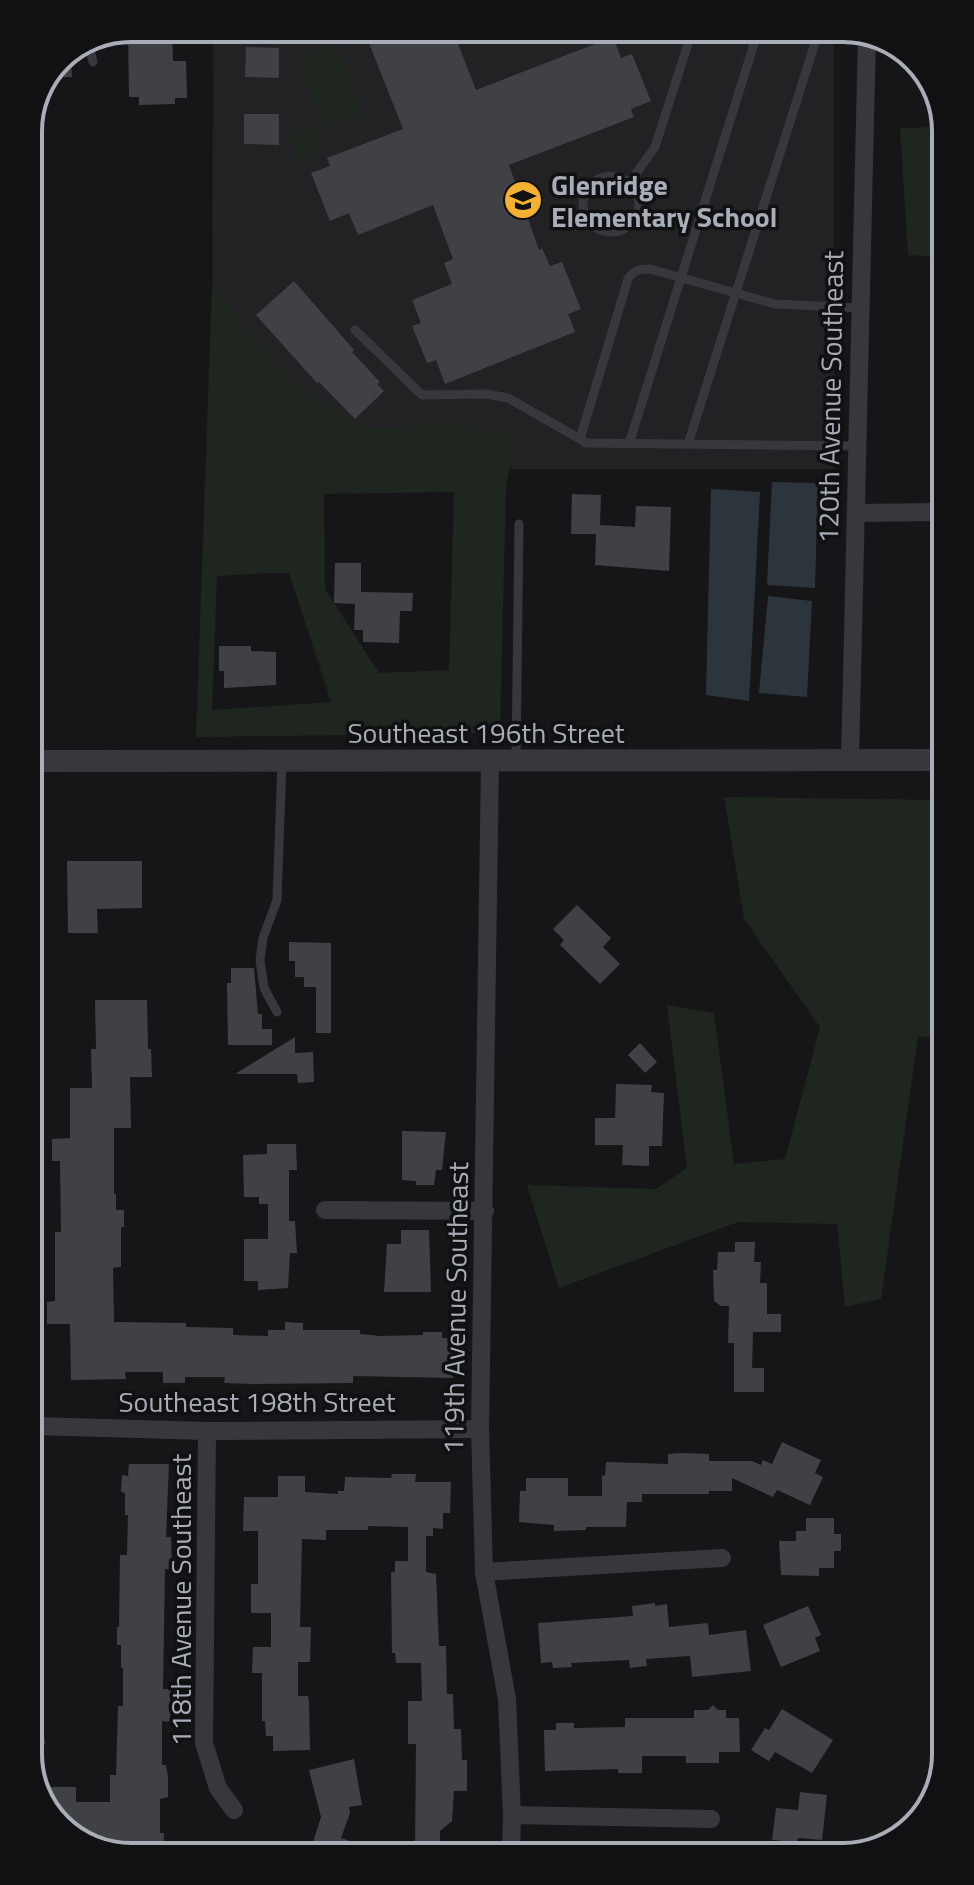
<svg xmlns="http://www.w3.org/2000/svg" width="974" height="1885" viewBox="0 0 974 1885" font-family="'Titillium Web',sans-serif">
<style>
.built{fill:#222225}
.green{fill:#1e261f;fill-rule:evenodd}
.water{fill:#2c353c}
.building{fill:#404145}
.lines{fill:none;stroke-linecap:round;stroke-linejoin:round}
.service{stroke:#37383d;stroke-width:9}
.minor{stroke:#37383d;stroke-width:18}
.tertiary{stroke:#37383d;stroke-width:22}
.labels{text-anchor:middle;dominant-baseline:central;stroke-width:7;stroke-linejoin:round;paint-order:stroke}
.poi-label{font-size:28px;font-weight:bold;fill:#a8adb8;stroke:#111113;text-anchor:start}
.street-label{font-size:28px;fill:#a8adb8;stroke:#111113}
.rim{fill:none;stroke:#a8adb8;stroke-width:4}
</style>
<rect width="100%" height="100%" fill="#161618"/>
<path class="built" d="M213,28H834V469H212Z"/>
<g class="green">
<path d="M336,43L364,114L325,129L297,59Z"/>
<path d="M311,124L323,153L299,163L288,133Z"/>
<path d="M938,127L939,257L908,255L900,128Z"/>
<path d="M212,285L293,382L367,429L453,424L515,435L506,487L500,733L196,737ZM454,492L449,670L379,673L325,589L324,494ZM267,573H289L331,702L212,710L217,576Z"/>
<path d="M724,797L942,800L943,1036L918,1037L881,1299L845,1307L837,1224L738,1222L559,1288L527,1185L656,1189L687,1168L667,1005L714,1013L734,1164L785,1159L820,1027L744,919Z"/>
</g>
<g class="water">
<path d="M772,482L818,483L815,588L767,585Z"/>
<path d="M711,489L760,492L749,701L706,695Z"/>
<path d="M768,596L812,601L807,697L759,693Z"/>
</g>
<g class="building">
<path d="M131,28H172L173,61H186L187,98H175V104L139,105V97H129L128,29Z"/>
<path d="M363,28H452L476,90L613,37L621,58L632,54L651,101L631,109L634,117L509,165L539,250L542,248L550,266L562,262L581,309L568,314L575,332L445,384L436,360L427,363L412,326L421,323L412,300L452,284L444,263L453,259L433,205L358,235L349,213L330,221L311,173L330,166L327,158L403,129Z"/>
<path d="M246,47L279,48V78L245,77Z"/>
<path d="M70,53L72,77L50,78L58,58Z"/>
<path d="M244,114H279V145L244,144Z"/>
<path d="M294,281L354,350L352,352L380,382L377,384L384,391L355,419L319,382L317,383L256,315Z"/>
<path d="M572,494L601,495L600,525L635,527L636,506L671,507L669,571L595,565L596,534H571Z"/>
<path d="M335,563H361V592L413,593L412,611H400L399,643L363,642V630H354L355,604L334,603Z"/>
<path d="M219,646H251V651L276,652V685L224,688V671H219Z"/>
<path d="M67,861H142V908L97,909L98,933H68Z"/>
<path d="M577,905L611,938L603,947L620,964L600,984L560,945L564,940L553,929Z"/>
<path d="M289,942L331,943V1033H316V987H304V977H295V961H289Z"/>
<path d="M231,968H254L258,1014H262V1029H272V1045H228L227,983H231Z"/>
<path d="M95,1000H147L148,1049H151L152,1077H130L131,1128H114V1194H116V1210H124V1227H121V1267L113,1268L114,1322L186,1323V1327L233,1328V1335L268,1336V1330H285V1322L303,1323V1330H360V1334L380,1336L423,1335V1332H442V1338H453V1378L353,1376V1383L253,1384L224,1383L225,1377H185V1383H163V1372H125L126,1379L71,1380L70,1324H47V1302L55,1301V1232H61L60,1161H52V1139L70,1138V1088H92L91,1049H96Z"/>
<path d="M295,1037V1053L313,1052L314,1082L298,1083L297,1074H235Z"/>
<path d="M640,1043L657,1062L645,1073L628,1055Z"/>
<path d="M616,1084L652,1085L651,1092L664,1093L662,1146H649V1166L622,1165L623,1145H595V1118H615Z"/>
<path d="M402,1131L446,1132L442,1170H436L434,1185H416V1181L402,1180Z"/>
<path d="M267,1144H296L297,1170H289V1221H295L297,1253H290L288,1288L258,1290V1281H244V1239H268V1204H259V1197H244L243,1155L267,1154Z"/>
<path d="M401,1230H429L431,1292H384L387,1244H401Z"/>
<path d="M735,1242H755L754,1262H761L760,1283H767V1314H781V1332H753L752,1368H764V1392H734V1343H728L729,1306H721L714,1301L713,1270H717L718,1252H735Z"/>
<path d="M782,1442L821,1460L815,1473L823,1477L810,1505L777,1490L773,1497L732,1478V1491H709V1494H642V1502H627L626,1527H586V1530L554,1531V1525L519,1522L520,1491H526V1478H568V1496H602V1475L605,1476L606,1462L668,1464V1454L682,1453L709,1454V1461H752L761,1465L763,1460L772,1464Z"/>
<path d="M129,1464H169L166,1537H171L172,1569H165L163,1689H171L170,1722L162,1721V1765H166L168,1776V1797L160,1799V1833H164L163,1856L124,1857L107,1850V1837L69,1836L36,1793V1787H76V1802H110V1775H116L118,1706H123V1668H121V1645H117V1627H119L120,1555H127L128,1515H125V1493L121,1492L122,1475L128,1476Z"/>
<path d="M392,1474H416L415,1482H451L450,1513H443V1529L433,1528V1536H426V1572L436,1574L439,1646H446L447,1694H453L454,1729H461L462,1760H467V1791H454L452,1821L440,1831V1854H415L416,1744H408V1701H422L421,1663H396L395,1653H392L391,1572H395V1561H408V1527L368,1526V1530H326V1540L302,1539L300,1627H311L310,1662H298V1696H308L309,1701L310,1750L273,1751V1736H266L265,1721H262V1673H252L253,1647H271V1613H251V1584H258V1531H243L244,1497H278V1476H305V1492L338,1494V1491H344L345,1477L391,1478Z"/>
<path d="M806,1518H834V1534H841V1551H834V1568H819V1576L781,1575L779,1541H796V1531H806Z"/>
<path d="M655,1603V1606L667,1604L669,1627L708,1623L709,1635L746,1630L751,1671L692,1677L690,1656L646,1659L647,1666L630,1668L629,1660L571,1663L572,1667L553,1668L552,1662L541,1663L538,1623L633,1616L632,1606Z"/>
<path d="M808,1606L821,1635L815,1638L820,1651L781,1667L763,1625Z"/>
<path d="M713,1705L718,1710H726V1718H739L740,1752H719V1763H686V1756H642V1773H618V1769L545,1771L544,1730H556V1723H574V1728L625,1727V1718H694V1710H708Z"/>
<path d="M782,1709L833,1740L812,1773L775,1752L769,1761L751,1750L765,1728L769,1730Z"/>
<path d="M354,1759L362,1805L349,1807L350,1813L341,1838L381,1851L380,1854L317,1855L319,1848L312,1845L321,1817L309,1770Z"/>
<path d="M800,1792L827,1795L822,1840L798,1838L797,1842L772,1840L776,1808L798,1810Z"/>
</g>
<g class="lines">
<g class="service">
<path d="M89,45L93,62"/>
<circle cx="611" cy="204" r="28"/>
<path d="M630,182L655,147L693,28"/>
<path d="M355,330L422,395L486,394L508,398L580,439"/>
<path d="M629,444L759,28"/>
<path d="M688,444L815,43V28"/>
<path d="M857,446L586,443L580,439L628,279C634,270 639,269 650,269L775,304L861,308"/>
<path d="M516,759L519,524"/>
<path d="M31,809L33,952"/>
<path d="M277,1012L264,988L260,960L263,938L277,900L282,762"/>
<path d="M35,1742H41"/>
</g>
<g class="minor">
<path d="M856,513L940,512"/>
<path d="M850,760L867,35"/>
<path d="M490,762L480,1429L484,1572L507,1699L512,1815L511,1853"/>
<path d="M325,1210L485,1211"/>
<path d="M34,1426L207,1431L480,1429"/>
<path d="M207,1431L204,1743L218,1788L234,1810"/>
<path d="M484,1572L722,1558"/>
<path d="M512,1815L711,1819"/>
</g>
<path class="tertiary" d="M31,761L941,760"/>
</g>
<defs>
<symbol id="school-disc" viewBox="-11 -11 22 22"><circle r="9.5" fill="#f2b134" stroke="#111113"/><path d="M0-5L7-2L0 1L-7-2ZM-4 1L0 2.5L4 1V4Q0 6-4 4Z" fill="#111"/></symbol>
</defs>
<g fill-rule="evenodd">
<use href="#school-disc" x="501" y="178" width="44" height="44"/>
</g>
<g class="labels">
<g class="poi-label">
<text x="551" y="184">Glenridge<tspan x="551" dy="32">Elementary School</tspan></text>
</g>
<g class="street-label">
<text transform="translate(830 397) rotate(-89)">120th Avenue Southeast</text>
<text x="486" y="732">Southeast 196th Street</text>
<text transform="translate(455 1308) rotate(-89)">119th Avenue Southeast</text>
<text x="257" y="1401">Southeast 198th Street</text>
<text transform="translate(180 1600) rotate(-90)">118th Avenue Southeast</text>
</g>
</g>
<path d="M0 0H974V1885H0ZM131 42H843A89 89 0 0 1 932 131V1754A89 89 0 0 1 843 1843H131A89 89 0 0 1 42 1754V131A89 89 0 0 1 131 42Z" fill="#111113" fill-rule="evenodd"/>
<path class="rim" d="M131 42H843A89 89 0 0 1 932 131V1754A89 89 0 0 1 843 1843H131A89 89 0 0 1 42 1754V131A89 89 0 0 1 131 42Z"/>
</svg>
